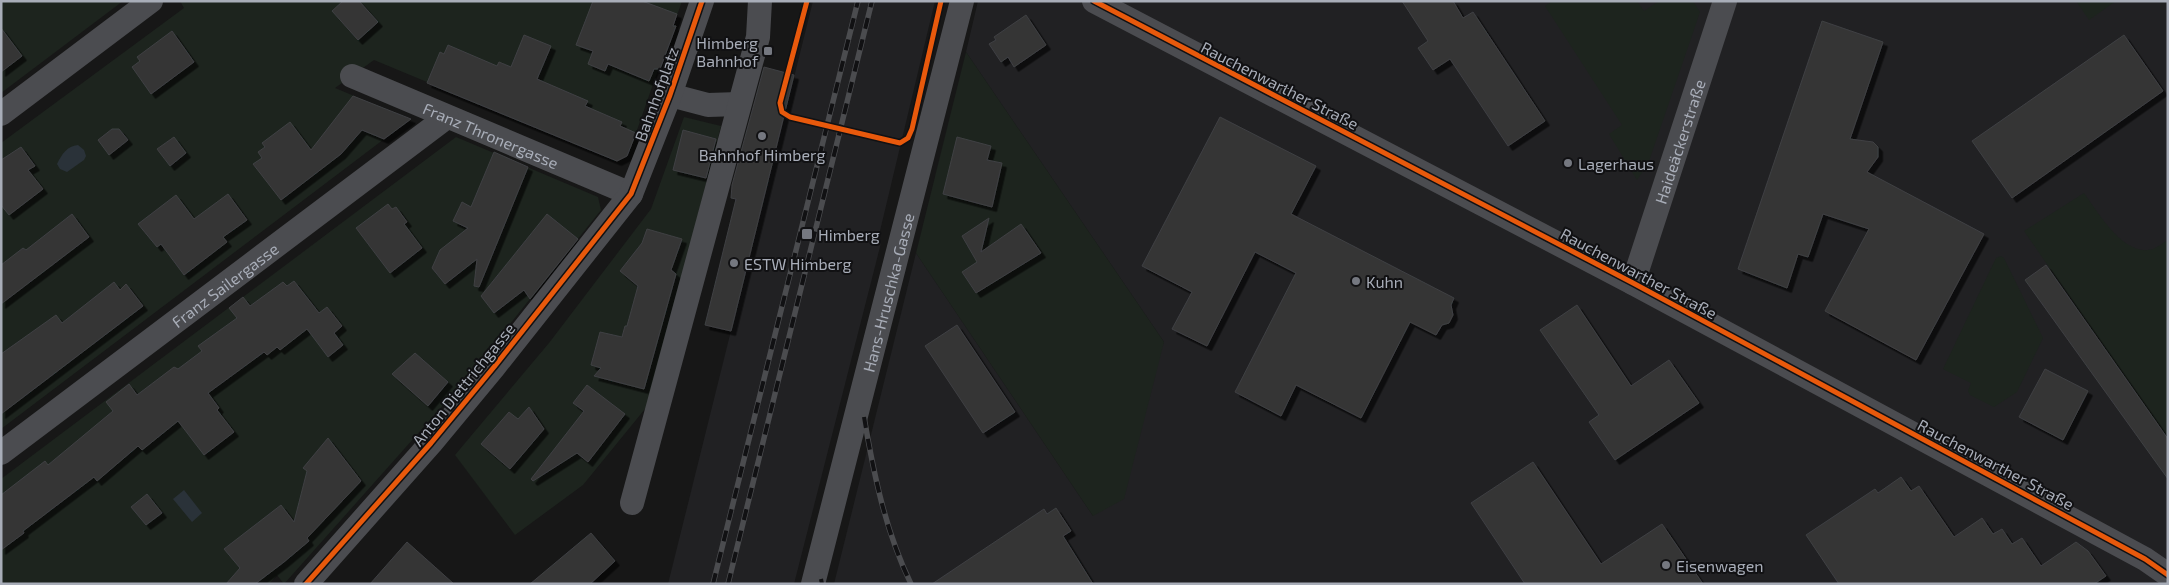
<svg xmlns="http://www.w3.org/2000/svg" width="2169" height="585" viewBox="0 0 2169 585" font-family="'Exo 2',sans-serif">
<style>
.built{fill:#212123}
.green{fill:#1d241e}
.water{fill:#2a3239}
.building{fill:#353536;stroke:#3f4043;filter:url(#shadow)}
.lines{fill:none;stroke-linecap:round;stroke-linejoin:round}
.minor{stroke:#4b4c50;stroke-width:24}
.rail-casing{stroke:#4b4c4f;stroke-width:5.5}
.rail{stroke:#111113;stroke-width:4;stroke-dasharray:11;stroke-linecap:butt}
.cycleway-casing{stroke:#111113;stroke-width:8}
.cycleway{stroke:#e8590c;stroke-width:5}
.poi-dot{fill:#757880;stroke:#111113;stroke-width:2}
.labels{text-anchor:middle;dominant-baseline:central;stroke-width:4;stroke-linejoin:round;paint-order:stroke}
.poi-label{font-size:16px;fill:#a8adb8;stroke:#111113;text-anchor:start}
.street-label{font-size:16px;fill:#a8adb8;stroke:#111113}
</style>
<defs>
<filter id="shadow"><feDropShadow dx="4.5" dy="4.5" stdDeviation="0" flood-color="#0009"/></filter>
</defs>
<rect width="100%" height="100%" fill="#171717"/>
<g class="built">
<path d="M813,1H935L879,235L881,243L794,584H668Z"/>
<path d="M978,1H2168V584H834L916,253L1093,516L1164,342L966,52Z"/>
</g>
<g class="green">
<path d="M1,1H123L1,93Z"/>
<path d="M180,1H682L636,133L617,161L374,60L335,88L403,116L404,124L1,429V143L184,8Z"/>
<path d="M1552,1H1637L1644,11L1659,1H1693L1700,12L1648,164L1637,180L1609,134L1622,125L1545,6Z"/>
<path d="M2076,1H2116L2089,20Z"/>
<path d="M966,52L1164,342L1124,499L1093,516L916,253Z"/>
<path d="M684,117L721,126L649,404L583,485L515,535L455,455L549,343L651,209Z"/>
<path d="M456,137L598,197L601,210L462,384L284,584L277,575L269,584H1V479Z"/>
<path d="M2084,193C2098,212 2124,258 2153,249C2157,247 2162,244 2166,241L2168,243V439L2024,231Z"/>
<path d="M2001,256L2004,258L2043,338L2017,392L1994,407L1970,395L1968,391L1971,383L1943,369L1996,258Z"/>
</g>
<g class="water">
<path d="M78,145L84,150L86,156L84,160L67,172L60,169L57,164C62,154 67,146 78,145Z"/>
<path d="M184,490L202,513L192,522L173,499Z"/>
</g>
<g class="building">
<path d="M343,1H359L378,22L358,40L332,11Z"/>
<path d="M593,1H642L677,14L673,26H676L660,69H654L649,81L608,64L605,71L588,64L593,51L576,45Z"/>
<path d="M1402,1H1453L1463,18L1473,12L1545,121L1508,146L1450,59L1433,70L1418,48L1428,41Z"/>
<path d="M1026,15L1046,45L1014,67L1008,57L1001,62L989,44L996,40L994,37Z"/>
<path d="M1822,21L1883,42L1850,139L1873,142L1878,147V157L1867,172L1984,234L1916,360L1825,311L1869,229L1823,214L1808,257L1798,254L1787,288L1738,269Z"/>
<path d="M1,28L22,56L1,72Z"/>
<path d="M172,31L194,62L151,94L132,67L140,61L137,57Z"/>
<path d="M524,35L551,46L537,79L588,101L585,106L622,122L620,126L636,133L627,156L617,161L427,83L440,52L444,54L448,45L497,66L499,62L511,67Z"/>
<path d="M2124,35L2163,91L2012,198L1972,141Z"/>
<path d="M764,67L794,75L731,331L705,325L736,199L731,198L732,185Z"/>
<path d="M353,96L411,119L384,139L362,130L341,154L281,200L253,164L262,158L258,152L265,147L262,143L290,122L311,150Z"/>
<path d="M1220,117L1316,166L1291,214L1454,298L1451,305L1453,315L1449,323L1442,325L1436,335L1410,322L1361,418L1296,385L1281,416L1235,392L1296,273L1255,252L1207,346L1172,329L1192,292L1142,266Z"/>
<path d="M112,129H119L128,140L109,155L98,140Z"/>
<path d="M683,130L716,139L706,178L673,170Z"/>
<path d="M174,137L186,153L170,166L157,149Z"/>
<path d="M957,137L991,146L987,160L1002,163L992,207L943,194Z"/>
<path d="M21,147L35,166L28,170L43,189L9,215L1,205V160Z"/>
<path d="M494,152L528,167L479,287L474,286L477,259L445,284L432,268L440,250L468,228L453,221L462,202L471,207Z"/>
<path d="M228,194L247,220L223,237L227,242L184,275L161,244L157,247L138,224L176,195L194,219Z"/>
<path d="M388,204L392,209L396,207L407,222L404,224L422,248L390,273L356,228Z"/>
<path d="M72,214L89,237L1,304V265L23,248L26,250Z"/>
<path d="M547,214L578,239L530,299L524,290L494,313L481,296Z"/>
<path d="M989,218L981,252L1021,224L1041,253L976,293L962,272L977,262L962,236Z"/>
<path d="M647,229L682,239L671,270L676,274L644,389L594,376L601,368L591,365L600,332L622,337L625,326H627L638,286L620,271L642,243Z"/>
<path d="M2046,265L2168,439V479L2025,280Z"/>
<path d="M294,281L319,313L327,307L342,326L334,333L343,345L328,357L307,329L280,350L277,347L267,355L264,352L208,393L219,408L217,410L234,432L204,455L178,421L142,450L138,446L97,481L94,477L23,531L24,533L1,550V495L45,461L48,465L113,411L106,402L129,384L137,395L174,367L178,369L202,351L198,346L237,318L229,308L243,297L250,306L283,282L287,286Z"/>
<path d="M114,282L120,290L126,284L143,306L1,414V354L56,315L62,323Z"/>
<path d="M1577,305L1631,386L1669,360L1699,403L1615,460L1589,422L1599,415L1540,330Z"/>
<path d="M957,325L1015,412L983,433L925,346Z"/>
<path d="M415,353L448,382L428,406L392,374Z"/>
<path d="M2045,369L2088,391L2063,440L2019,417Z"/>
<path d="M587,385L625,414L588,462L577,453L533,481L531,479L584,411L573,403Z"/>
<path d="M529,407L544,429L510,469L481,444L509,412L518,419Z"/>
<path d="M328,438L361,481L307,538L309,541L284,562L255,584H226L240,568L224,549L281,505L294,522L307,471L303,468Z"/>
<path d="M1533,462L1601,564L1662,524L1703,584H1525L1471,503Z"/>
<path d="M1901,477L1911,491L1919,486L1954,537L1982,518L1993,534L2002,529L2012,544L2022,538L2041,566L2076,542L2088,551L2106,576L2094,584H1839L1806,535L1875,489L1878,493Z"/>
<path d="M147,494L162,513L146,525L131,507Z"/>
<path d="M1056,508L1071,531L1063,536L1093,584H932L1044,509L1047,514Z"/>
<path d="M591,533L615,561L590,584H530Z"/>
<path d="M407,542L454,584H370Z"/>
</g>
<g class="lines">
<g class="minor">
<path d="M1094,1L1633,283L2145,559L2168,575"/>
<path id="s1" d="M352,76L631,194"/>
<path d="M670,95L708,105L739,104"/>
<path d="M1,114L151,1"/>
<path id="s2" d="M1633,283L1725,1"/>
<path id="s3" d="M1,453L447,117"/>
<path d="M632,503L758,37L760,1"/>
<path d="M306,584L431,443L494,367L631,194L670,95L702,1"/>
<path id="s4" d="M813,584L962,1"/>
</g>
<defs>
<g id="rail">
<path d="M864,417C874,475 885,530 911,584"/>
<path d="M821,579L822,584"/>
<path d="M713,584L858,1"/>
<path d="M728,584L872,1"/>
</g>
</defs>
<use href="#rail" class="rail-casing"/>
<use href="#rail" class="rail"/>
<defs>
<g id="cycleway">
<path d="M807,1L780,103L782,112L790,117L900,143L908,138L912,129L941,1"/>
<path d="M1094,1L1633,283L2145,559L2168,575"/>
<path d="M306,584L431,443L494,367L631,194L670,95L702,1"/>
</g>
</defs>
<use href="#cycleway" class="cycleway-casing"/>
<use href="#cycleway" class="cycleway"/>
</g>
<g class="poi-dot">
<rect x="763" y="46" width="10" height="10" rx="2.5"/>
<circle cx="762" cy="136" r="5"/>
<circle cx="1568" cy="163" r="5"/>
<rect x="801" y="228" width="12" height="12" rx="2.5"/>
<circle cx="734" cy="263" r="5"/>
<circle cx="1356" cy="281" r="5"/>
<circle cx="1666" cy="565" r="5"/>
</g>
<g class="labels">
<g class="poi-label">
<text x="758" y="42" text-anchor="end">Himberg<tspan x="758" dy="18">Bahnhof</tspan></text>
<text x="762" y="154" text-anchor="middle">Bahnhof Himberg</text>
<text x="1578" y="163">Lagerhaus</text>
<text x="818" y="234">Himberg</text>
<text x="744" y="263">ESTW Himberg</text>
<text x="1366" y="281">Kuhn</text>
<text x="1676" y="565">Eisenwagen</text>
</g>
<g class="street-label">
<text transform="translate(1280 85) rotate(27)">Rauchenwarther Straße</text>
<text transform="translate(656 94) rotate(-70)">Bahnhofplatz</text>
<text stroke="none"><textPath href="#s1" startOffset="151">Franz Thronergasse</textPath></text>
<text stroke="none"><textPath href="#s2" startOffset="149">Haideäckerstraße</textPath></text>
<text transform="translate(1639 273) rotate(28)">Rauchenwarther Straße</text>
<text stroke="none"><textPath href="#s3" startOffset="280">Franz Sailergasse</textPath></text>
<text stroke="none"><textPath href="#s4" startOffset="301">Hans-Hruschka-Gasse</textPath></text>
<text transform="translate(463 384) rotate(-51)">Anton Diettrichgasse</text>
<text transform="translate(1996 464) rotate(28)">Rauchenwarther Straße</text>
</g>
</g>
<rect width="2169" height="585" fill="none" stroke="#a8adb8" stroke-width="5"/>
</svg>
